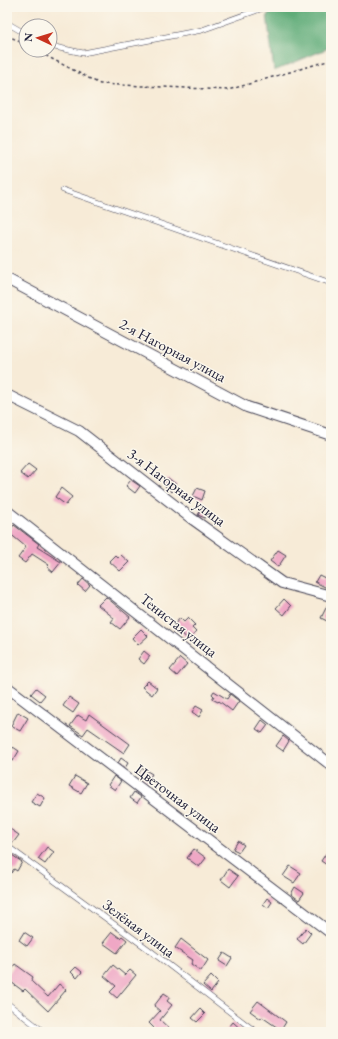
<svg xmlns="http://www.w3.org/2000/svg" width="338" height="1039" viewBox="0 0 338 1039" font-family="'EB Garamond',serif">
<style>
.forest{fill:#5fac78;stroke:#40675a}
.building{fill:#efa7c5}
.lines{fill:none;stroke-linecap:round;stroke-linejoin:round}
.lane-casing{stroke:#424052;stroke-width:6}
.street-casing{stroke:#424052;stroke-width:12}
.path{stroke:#424052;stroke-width:1.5;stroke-dasharray:3 3;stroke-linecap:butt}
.lane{stroke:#fff;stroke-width:5}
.street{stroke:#fff;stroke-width:10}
.labels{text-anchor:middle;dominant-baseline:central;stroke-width:3;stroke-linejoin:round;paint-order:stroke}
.street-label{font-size:15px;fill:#22223b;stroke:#fbf7ec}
</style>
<rect width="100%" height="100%" fill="#fbf7ec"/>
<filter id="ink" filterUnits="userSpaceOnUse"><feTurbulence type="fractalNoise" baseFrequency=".025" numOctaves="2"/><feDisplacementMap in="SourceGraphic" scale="8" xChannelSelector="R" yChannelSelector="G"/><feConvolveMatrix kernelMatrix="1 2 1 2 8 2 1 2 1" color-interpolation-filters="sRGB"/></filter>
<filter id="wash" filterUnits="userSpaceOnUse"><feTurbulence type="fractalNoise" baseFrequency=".012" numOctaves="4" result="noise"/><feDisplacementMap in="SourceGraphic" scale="16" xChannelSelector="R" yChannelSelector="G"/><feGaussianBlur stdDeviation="0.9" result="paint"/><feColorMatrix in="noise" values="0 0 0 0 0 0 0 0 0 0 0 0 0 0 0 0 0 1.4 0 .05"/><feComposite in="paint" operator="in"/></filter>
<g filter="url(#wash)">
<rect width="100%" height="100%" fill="#f7ebd7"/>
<path class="forest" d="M287,7H331V47L274,71L267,15Z"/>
<g id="blocks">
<g class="building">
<path d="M28,464L36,470L28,479L20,473Z"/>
<path d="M168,478L177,485L172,492L163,484Z"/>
<path d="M131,480L140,486L135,493L126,486Z"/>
<path d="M61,488L72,497L66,505L55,497Z"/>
<path d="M197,488L205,491L202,500L193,496Z"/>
<path d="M202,508L208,511L205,518L198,515Z"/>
<path d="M14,525L39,544L37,547L61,562L53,572L47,567L49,565L32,554L25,563L18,558L26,547L8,532Z"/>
<path d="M278,550L286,555L278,567L270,561Z"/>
<path d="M115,555L118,558L121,555L129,562L120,571L109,561Z"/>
<path d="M331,568V582L327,588L315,582L319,575L325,578Z"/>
<path d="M83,579L90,585L85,591L78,585Z"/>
<path d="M106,597L130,617L120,629L111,622L114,618L98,605Z"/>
<path d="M284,599L291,606L284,615L276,608Z"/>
<path d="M329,602H331V623L321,618Z"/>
<path d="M180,618L184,622L188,618L195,625L192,628L196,632L189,640L173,626Z"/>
<path d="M141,629L148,636L138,645L132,638Z"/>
<path d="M144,651L150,656L144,664L138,659Z"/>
<path d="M180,658L187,664L177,676L170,670Z"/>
<path d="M148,681L157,688L152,695L142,687Z"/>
<path d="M36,688L45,695L40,701L31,694Z"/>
<path d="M214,691L227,699L230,694L239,701L232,711L219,701L218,702L212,699L214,696L212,694Z"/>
<path d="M69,697L79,704L73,713L63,706Z"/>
<path d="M196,706L203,710L199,717L192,712Z"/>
<path d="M18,712L28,718L20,731L11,726Z"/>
<path d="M89,714L130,744L124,753L88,728L83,735L70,726L78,715L86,720Z"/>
<path d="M262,720L268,725L262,733L256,729Z"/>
<path d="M283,736L289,741L283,751L276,746Z"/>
<path d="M13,747L19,751L13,761L7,758Z"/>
<path d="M121,758L128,763L125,768L118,763Z"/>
<path d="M142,768L152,774L147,782L138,774Z"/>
<path d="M75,776L87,783L81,793L69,786Z"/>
<path d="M114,776L121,781L115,790L108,785Z"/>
<path d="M134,792L141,797L137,803L130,798Z"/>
<path d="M37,793L45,798L40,807L31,802Z"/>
<path d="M7,827L19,835L13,843L7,839Z"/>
<path d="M238,841L244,845L239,852L233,849Z"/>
<path d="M331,846V858L327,865L321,861Z"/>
<path d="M47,847L54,852L45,864L38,859Z"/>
<path d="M194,849L206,858L199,867L187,858Z"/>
<path d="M12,855L22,862L17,871L14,869L11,873L7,870V863Z"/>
<path d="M290,866L301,873L294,883L283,876Z"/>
<path d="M228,869L238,876L230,887L221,880Z"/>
<path d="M295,887L304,893L299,900L291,894Z"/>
<path d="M267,898L272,902L268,908L263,904Z"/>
<path d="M306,928L311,933L303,944L297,939Z"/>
<path d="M24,932L33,938L27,946L19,940Z"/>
<path d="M112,932L120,938L122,936L127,940L117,953L103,943Z"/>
<path d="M181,939L208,960L201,971L191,964L193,960L175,948Z"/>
<path d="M224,953L232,958L227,966L219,961Z"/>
<path d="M15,964L33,977L31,981L48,997L59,984L66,990L48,1011L25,989L23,991L7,979V976Z"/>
<path d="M113,965L125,975L130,970L136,975L117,998L110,992L116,986L104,976Z"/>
<path d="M76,967L82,972L77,978L71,972Z"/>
<path d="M211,976L218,983L211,992L203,985Z"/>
<path d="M164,993L170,997L167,1001L172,1005L160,1020L173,1032H158L149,1023L160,1011L154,1006Z"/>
<path d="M258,1001L286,1022L281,1030L262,1017L261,1019L250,1011Z"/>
<path d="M200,1009L205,1014L197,1022L192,1018Z"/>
<path d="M233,1022L244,1032H225Z"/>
</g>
</g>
</g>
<g filter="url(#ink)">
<use href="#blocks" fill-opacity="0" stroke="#424052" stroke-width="1"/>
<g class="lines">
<defs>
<g id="lane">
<path d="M7,23L26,34"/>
<path d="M50,46L83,53L202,30L266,7"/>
<path d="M63,190L331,283"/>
<path d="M7,846L148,949L256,1032"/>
<path d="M7,1003L44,1032"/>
</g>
<g id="street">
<path d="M7,279L247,407L331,435"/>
<path d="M7,395L79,431L191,518L282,583L331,596"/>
<path d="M7,511L331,765"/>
<path d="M7,687L331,933"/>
</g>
</defs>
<use href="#lane" class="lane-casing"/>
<use href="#street" class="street-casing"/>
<g class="path">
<path d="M7,35L26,45"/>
<path d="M35,50L100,84L228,90L331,60"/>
</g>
<use href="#lane" class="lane"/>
<use href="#street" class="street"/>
</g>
</g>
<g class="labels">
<g class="street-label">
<text transform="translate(173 350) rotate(28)">2-я Нагорная улица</text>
<text transform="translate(177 487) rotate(37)">3-я Нагорная улица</text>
<text transform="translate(179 625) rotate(38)">Тенистая улица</text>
<text transform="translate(178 798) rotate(37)">Цветочная улица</text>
<text transform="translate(139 928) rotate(37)">Зелёная улица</text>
</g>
</g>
<rect width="338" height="1039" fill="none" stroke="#fbf7ec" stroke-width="24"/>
<g transform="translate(38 38) rotate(274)"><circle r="19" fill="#fbf7ec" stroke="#a4a2a5"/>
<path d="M0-3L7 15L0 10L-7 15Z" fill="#c8321e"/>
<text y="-6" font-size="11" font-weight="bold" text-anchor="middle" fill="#22223b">N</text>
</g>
</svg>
